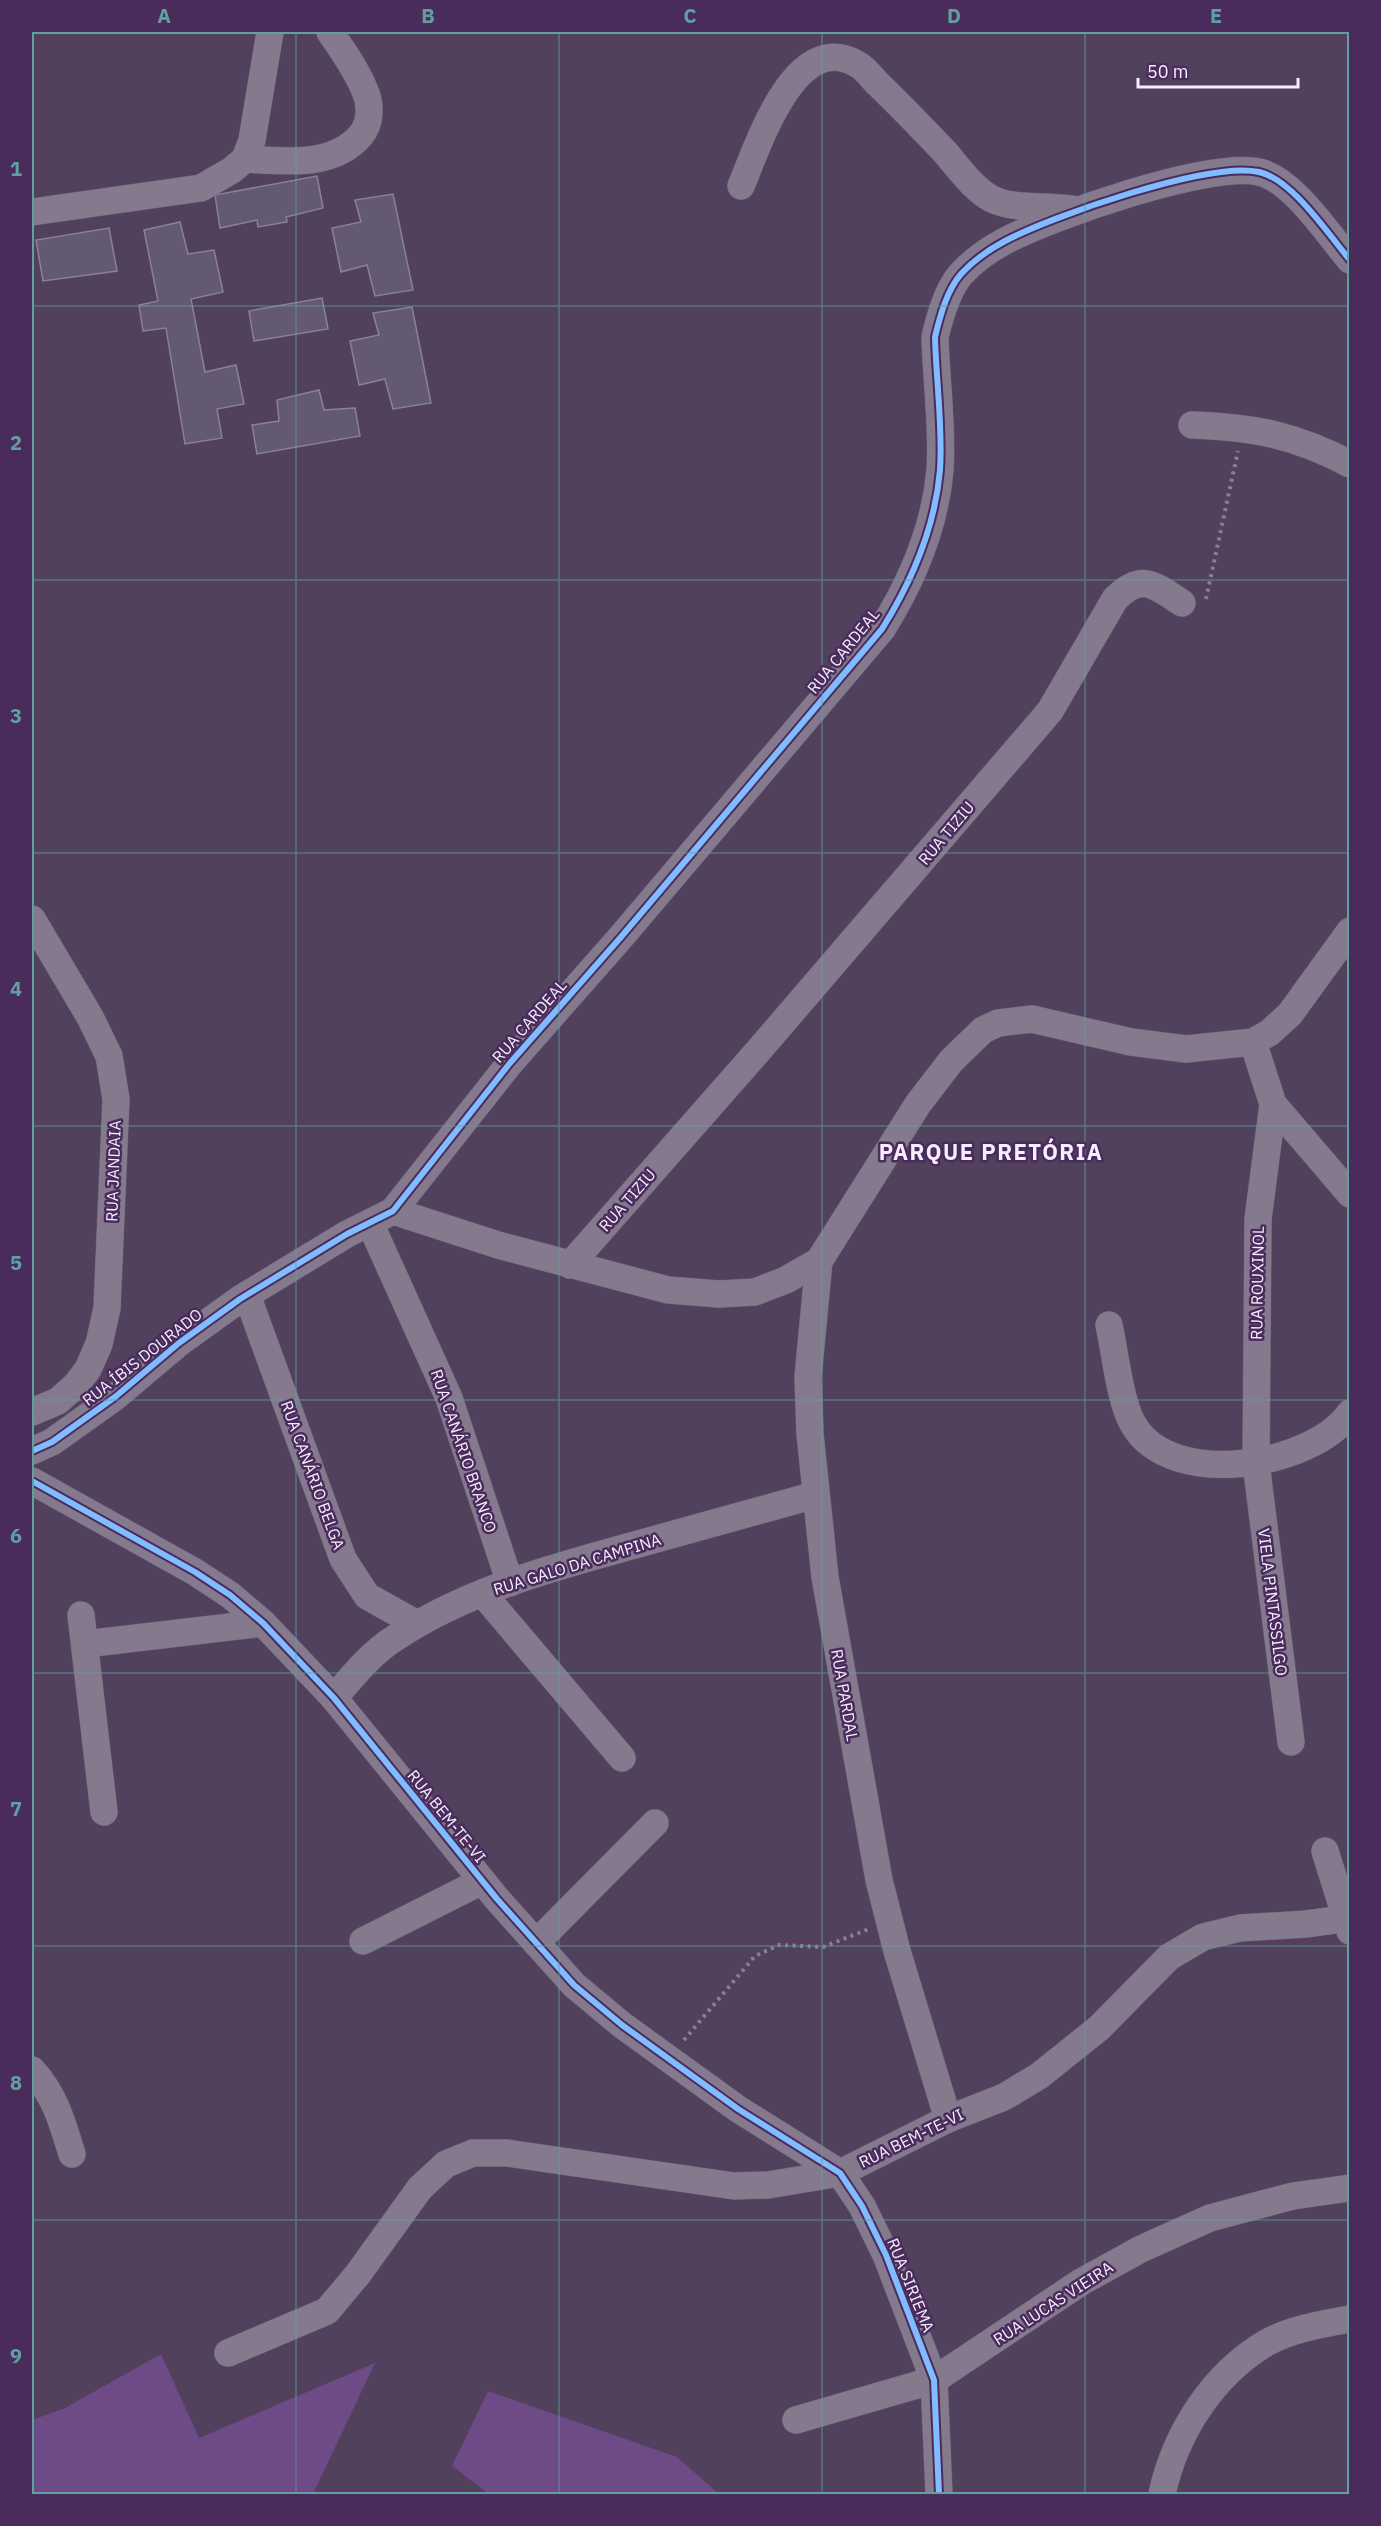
<svg xmlns="http://www.w3.org/2000/svg" width="1381" height="2526" viewBox="0 0 1381 2526" font-family="'IBM Plex Sans',sans-serif">
<style>
.green{fill:#6e4a87}
.building{fill:#635973;stroke:#8a8199;stroke-width:1.5}
.lines{fill:none;stroke-linecap:round;stroke-linejoin:round}
.minor-casing{stroke:#6a5d72;stroke-width:28}
.path{stroke:#8a8092;stroke-width:4;stroke-dasharray:3 4.5;stroke-linecap:butt}
.minor{stroke:#857a8d;stroke-width:27}
.cycleway-casing{stroke:#492c5c;stroke-width:10}
.cycleway{stroke:#80bcff;stroke-width:6}
.grid{fill:none;stroke:#60a0a1;stroke-width:1.5;stroke-opacity:0.55}
.labels{text-anchor:middle;dominant-baseline:central;stroke-width:5;stroke-linejoin:round;paint-order:stroke}
.street-label{font-size:16px;fill:#f7edff;stroke:#492c5c}
.district-label{font-size:22px;font-weight:bold;letter-spacing:1.5px;fill:#f7edff;stroke:#492c5c}
.neatline{fill:none;stroke:#60a0a1;stroke-width:2}
.grid-label{font-size:20px;text-anchor:middle;font-weight:bold;fill:#60a0a1}
</style>
<rect width="100%" height="100%" fill="#51415c"/>
<g class="green">
<path d="M161,2354L199,2438L375,2363L313,2494H32V2420L65,2408Z"/>
<path d="M488,2391L677,2457L719,2494H489L452,2466Z"/>
</g>
<g class="building">
<path d="M317,176L323,208L286,217L287,222L258,227L257,220L220,228L215,195Z"/>
<path d="M393,194L413,290L375,296L367,265L341,272L332,228L361,222L355,200Z"/>
<path d="M180,222L188,254L214,250L223,292L191,299L205,372L236,365L244,404L217,409L222,438L185,444L166,328L143,331L139,305L158,301L144,230Z"/>
<path d="M109,228L117,271L43,281L36,240Z"/>
<path d="M322,298L328,329L254,341L249,311Z"/>
<path d="M412,307L431,403L393,409L385,379L359,385L350,341L379,335L373,313Z"/>
<path d="M319,390L324,410L355,408L360,436L257,454L252,425L279,421L277,400Z"/>
</g>
<g class="lines">
<defs>
<g id="minor">
<path d="M245,159C285,161 333,168 361,135C371,123 371,104 365,91C357,70 342,50 330,32"/>
<path d="M741,186C758,146 795,28 857,64C865,68 871,77 877,83C900,105 922,128 944,151C958,167 973,189 992,199C1017,211 1050,204 1077,210"/>
<path d="M32,212L201,188L232,170L245,159L252,140L270,32"/>
<path d="M1192,425C1253,427 1295,435 1350,464"/>
<path d="M32,919L90,1017L109,1056L116,1099L107,1308L99,1344L88,1369L76,1385L58,1401L32,1412"/>
<path d="M1253,1042L1273,1104L1350,1194"/>
<path d="M1273,1104L1258,1219L1256,1463L1291,1742"/>
<path d="M393,1211L498,1245L668,1290L719,1294L755,1292L786,1280L819,1261L918,1104L951,1061L983,1030L998,1023L1032,1019L1131,1042L1186,1049L1253,1042L1269,1033L1290,1014L1350,931"/>
<path d="M370,1223L449,1398L510,1583"/>
<path d="M819,1261L808,1377L810,1434L825,1577L879,1880L897,1951L948,2119"/>
<path d="M570,1265L759,1050L1050,711L1115,599C1142,572 1154,585 1182,603"/>
<path d="M247,1295L343,1559L367,1596L417,1624"/>
<path d="M1109,1325C1115,1352 1120,1402 1133,1424C1170,1490 1312,1467 1350,1413"/>
<path d="M32,1451L52,1442L115,1397L179,1343L240,1299L347,1234L393,1211L510,1063L621,937L882,629C912,581 935,528 940,470C943,427 936,380 935,337C940,316 947,290 961,274C973,261 990,249 1005,241C1052,216 1209,161 1259,172C1292,179 1328,234 1350,260"/>
<path d="M32,1481L195,1572L230,1595L263,1623L334,1698L497,1899L574,1985L622,2025L738,2109L840,2173L862,2206L886,2255L934,2380L939,2494"/>
<path d="M483,1594L622,1758"/>
<path d="M81,1615L104,1812"/>
<path d="M85,1644L263,1623"/>
<path d="M334,1698C352,1677 371,1653 395,1638C465,1591 551,1568 631,1546C692,1529 754,1512 815,1495"/>
<path d="M1325,1851L1350,1931"/>
<path d="M363,1941L482,1881"/>
<path d="M536,1943L655,1823"/>
<path d="M32,2070C55,2095 62,2122 72,2154"/>
<path d="M228,2353L327,2311L358,2274L420,2188L446,2164L473,2153H507L734,2186L768,2185L840,2173L948,2119L1004,2097L1039,2076L1099,2028L1169,1957L1203,1937L1240,1928L1306,1924L1350,1918"/>
<path d="M796,2420L934,2380L1081,2282L1141,2249L1210,2218L1293,2196L1350,2188"/>
<path d="M1162,2494C1175,2434 1212,2375 1266,2343C1291,2329 1322,2324 1350,2319"/>
</g>
</defs>
<use href="#minor" class="minor-casing"/>
<g class="path">
<path d="M1206,599L1238,451"/>
<path d="M684,2040L755,1956L779,1945L823,1947L869,1929"/>
</g>
<use href="#minor" class="minor"/>
<defs>
<g id="cycleway">
<path d="M32,1451L52,1442L115,1397L179,1343L240,1299L347,1234L393,1211L510,1063L621,937L882,629C912,581 935,528 940,470C943,427 936,380 935,337C940,316 947,290 961,274C973,261 990,249 1005,241C1052,216 1209,161 1259,172C1292,179 1328,234 1350,260"/>
<path d="M32,1481L195,1572L230,1595L263,1623L334,1698L497,1899L574,1985L622,2025L738,2109L840,2173L862,2206L886,2255L934,2380L939,2494"/>
</g>
</defs>
<use href="#cycleway" class="cycleway-casing"/>
<use href="#cycleway" class="cycleway"/>
</g>
<path class="grid" d="M296,32V2494M559,32V2494M822,32V2494M1085,32V2494M32,306H1350M32,580H1350M32,853H1350M32,1126H1350M32,1400H1350M32,1673H1350M32,1946H1350M32,2220H1350"/>
<g class="labels">
<g class="street-label">
<text transform="translate(843 651) rotate(-51)">RUA CARDEAL</text>
<text transform="translate(946 833) rotate(-50)">RUA TIZIU</text>
<text transform="translate(529 1021) rotate(-49)">RUA CARDEAL</text>
<text transform="translate(113 1171) rotate(-88)">RUA JANDAIA</text>
<text transform="translate(627 1200) rotate(-49)">RUA TIZIU</text>
<text transform="translate(1257 1283) rotate(-89)">RUA ROUXINOL</text>
<text transform="translate(142 1357) rotate(-38)">RUA ÍBIS DOURADO</text>
<text transform="translate(464 1451) rotate(71)">RUA CANÁRIO BRANCO</text>
<text transform="translate(313 1475) rotate(70)">RUA CANÁRIO BELGA</text>
<text transform="translate(577 1564) rotate(-17)">RUA GALO DA CAMPINA</text>
<text transform="translate(1273 1602) rotate(83)">VIELA PINTASSILGO</text>
<text transform="translate(845 1695) rotate(80)">RUA PARDAL</text>
<text transform="translate(447 1816) rotate(51)">RUA BEM-TE-VI</text>
<text transform="translate(911 2138) rotate(-26)">RUA BEM-TE-VI</text>
<text transform="translate(911 2285) rotate(68)">RUA SIRIEMA</text>
<text transform="translate(1053 2303) rotate(-33)">RUA LUCAS VIEIRA</text>
</g>
<g class="district-label">
<text x="991" y="1151">PARQUE PRETÓRIA</text>
</g>
</g>
<rect width="1381" height="2526" fill="none" stroke="#492c5c" stroke-width="66"/>
<path d="M1138 78v9h160v-9" fill="none" stroke="#f7edff" stroke-width="3"/>
<text x="1147" y="78" font-size="18" fill="#f7edff" stroke="#492c5c" stroke-width="4.5" paint-order="stroke">50 m</text>
<rect x="33" y="33" width="1315" height="2460" class="neatline"/>
<g class="grid-label">
<text x="164" y="23">A</text>
<text x="428" y="23">B</text>
<text x="690" y="23">C</text>
<text x="954" y="23">D</text>
<text x="1216" y="23">E</text>
<text x="16" y="176">1</text>
<text x="16" y="450">2</text>
<text x="16" y="723">3</text>
<text x="16" y="996">4</text>
<text x="16" y="1270">5</text>
<text x="16" y="1543">6</text>
<text x="16" y="1816">7</text>
<text x="16" y="2090">8</text>
<text x="16" y="2363">9</text>
</g>
</svg>
